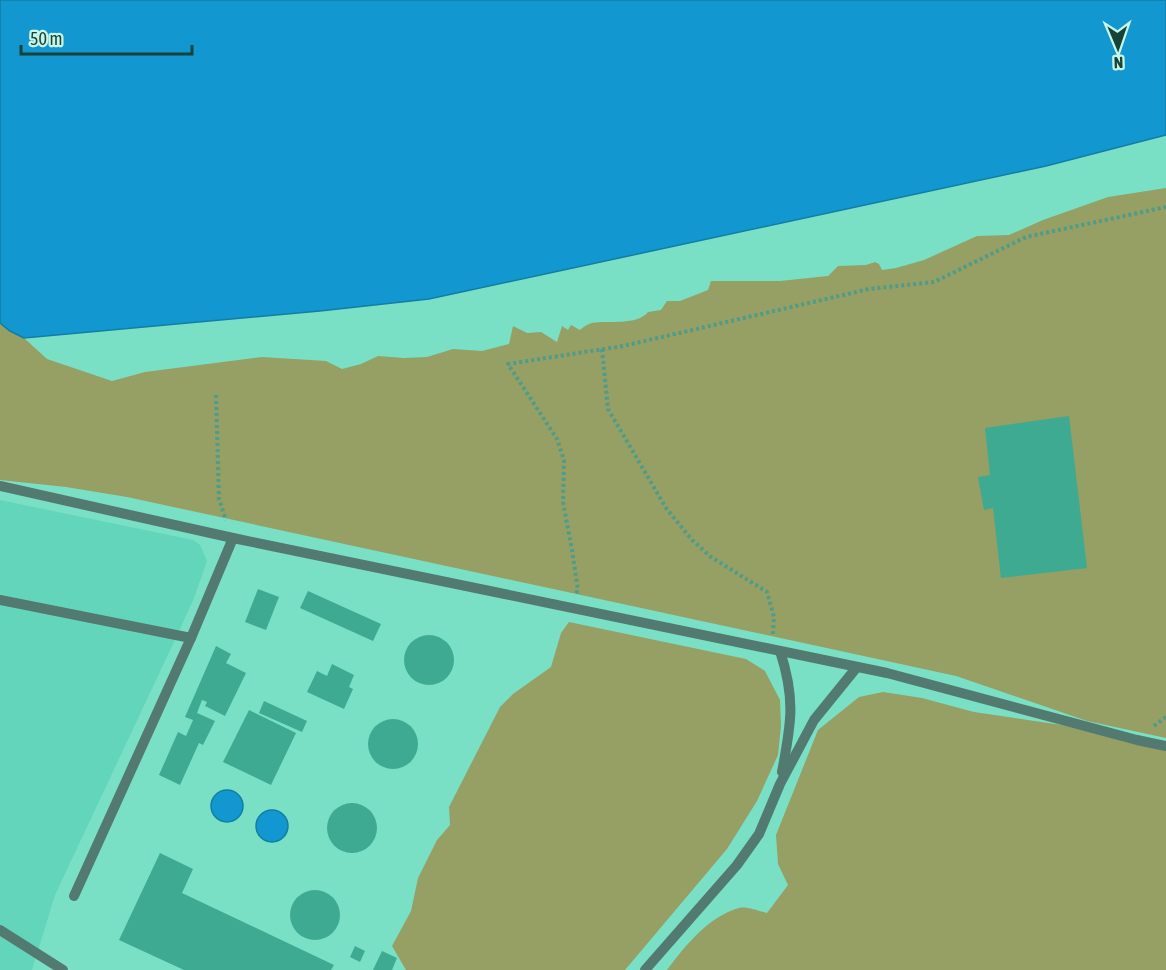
<svg xmlns="http://www.w3.org/2000/svg" width="1166" height="970" viewBox="0 0 1166 970" font-family="'Asap Condensed',sans-serif">
<style>
.built{fill:#63d5ba}
.green{fill:#969f64}
.water{fill:#1297d0;stroke:#137ea2;stroke-width:1.5}
.building{fill:#3eaa91}
.lines{fill:none;stroke-linecap:round;stroke-linejoin:round}
.path{stroke:#4e9c89;stroke-width:4;stroke-dasharray:3 3;stroke-linecap:butt}
.minor{stroke:#537a70;stroke-width:10}
</style>
<rect width="100%" height="100%" fill="#79e0c6"/>
<path class="built" d="M0,500L193,540L200,545L207,561L194,598L180,629L55,895L32,970H0Z"/>
<g class="green">
<path d="M1166,188V738L1087,721L956,676L127,497L66,487L0,480V323L10,331L24,338L47,359L112,381L145,372L262,357L326,361L342,369L361,364L378,356L404,358L427,357L453,349L482,351L509,344L513,326L527,333L541,332L557,342L562,326L568,330L571,325L580,330C583,327 588,324 592,323C608,320 637,326 648,312L661,310L667,301H680L708,290L711,281H780L828,276L838,266L866,265L875,262L879,264L882,270L896,268L924,260L977,236L1009,235L1043,220L1108,197Z"/>
<path d="M569,622L746,659L765,671L780,700L781,726L778,755L757,801L727,849L625,970H406L392,946L411,911L418,878L437,840L450,825L449,807L500,707L513,694L551,667L561,633Z"/>
<path d="M883,692L922,698L974,712L1062,725L1166,750V970H667C685,946 709,916 739,908C746,906 759,911 767,913L788,885L778,864L776,835L818,730L859,697Z"/>
</g>
<g class="water">
<path d="M0,0H1166V135L1046,166L429,299L320,311L24,338L10,331L0,323Z"/>
<circle cx="227" cy="806" r="16"/>
<circle cx="272" cy="826" r="16"/>
</g>
<g class="building">
<path d="M1069,416L1087,568L1001,578L993,508L984,510L978,477L990,475L985,428Z"/>
<path d="M258,589L279,597L266,630L245,622Z"/>
<path d="M308,591L381,624L373,641L300,608Z"/>
<circle cx="429" cy="660" r="25"/>
<path d="M216,646L231,654L226,663L246,673L225,716L205,706L207,702L202,700L197,713L215,721L203,745L199,743L180,785L159,775L178,732L186,736L193,720L185,717Z"/>
<path d="M332,664L354,675L349,687L353,689L344,709L307,692L317,671L327,676Z"/>
<path d="M264,701L307,721L302,732L259,713Z"/>
<path d="M249,710L296,733L271,785L223,762Z"/>
<circle cx="393" cy="744" r="25"/>
<circle cx="352" cy="828" r="25"/>
<path d="M160,853L193,869L182,893L334,965L331,970H184L119,940Z"/>
<circle cx="315" cy="915" r="25"/>
<path d="M355,946L365,951L360,962L350,957Z"/>
<path d="M382,951L397,958L392,970H373Z"/>
</g>
<g class="lines">
<g class="path">
<path d="M602,349L608,409L666,508L692,540L711,557L767,592L774,617L773,634"/>
<path d="M216,395L219,499L226,520"/>
<path d="M576,593L578,590L572,550L563,502L564,460L557,439L508,364L623,346L869,289L934,282L1026,237L1166,207"/>
<path d="M1154,726L1166,717"/>
</g>
<g class="minor">
<path d="M0,486L233,538L887,673L1137,740L1166,746"/>
<path d="M0,600L191,638"/>
<path d="M780,651C796,700 791,724 782,772"/>
<path d="M74,896L191,638L233,538"/>
<path d="M0,930L63,970"/>
<path d="M645,970L737,865L759,834L780,784L814,720L857,667"/>
</g>
</g>
<g transform="translate(1118 48) rotate(178)" stroke="#c7f6e8" stroke-width="4.5" paint-order="stroke">
<path d="M0-4.5L10 22L0 15L-10 22Z" fill="#164338"/>
<text y="-9" font-size="16" font-weight="bold" text-anchor="middle" fill="#164338">N</text>
</g>
<path d="M21 45v9h171v-9" fill="none" stroke="#164338" stroke-width="3"/>
<text x="30" y="45" font-size="18" fill="#164338" stroke="#c7f6e8" stroke-width="4.5" paint-order="stroke">50 m</text>
</svg>
